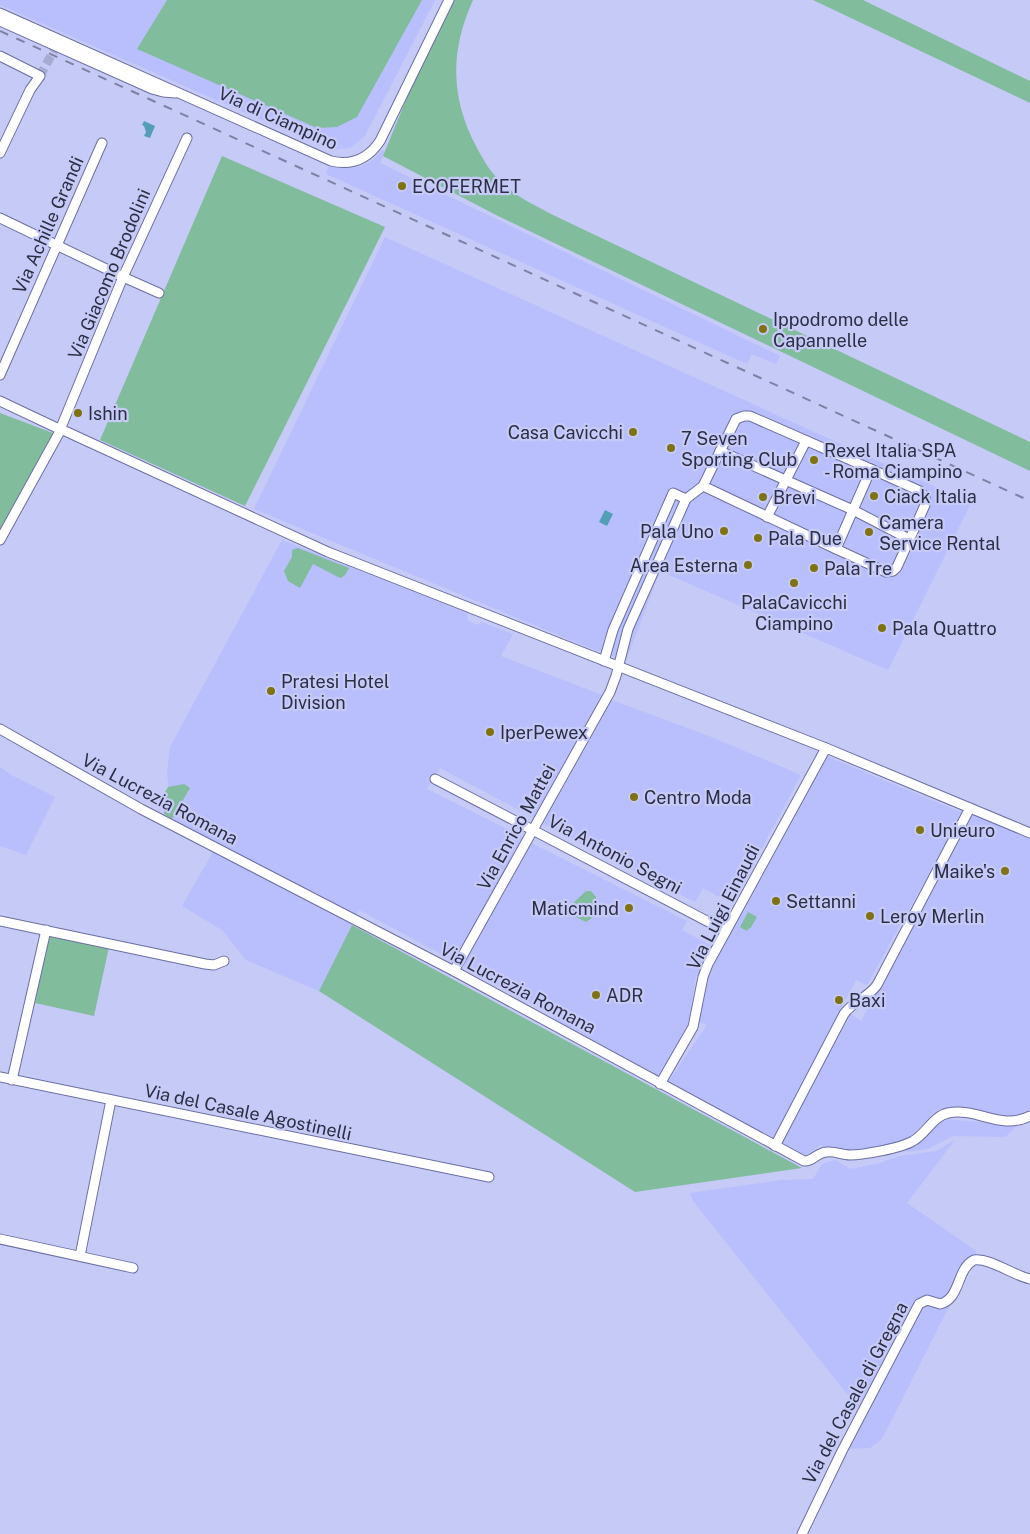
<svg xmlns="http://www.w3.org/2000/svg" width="1030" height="1534" viewBox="0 0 1030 1534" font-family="'Public Sans',sans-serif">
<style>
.built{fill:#b9befd}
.green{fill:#81bc9d}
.water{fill:#539eb6}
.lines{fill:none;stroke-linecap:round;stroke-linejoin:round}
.minor-tunnel{stroke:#a7abd3;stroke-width:9;stroke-dasharray:9 4.5;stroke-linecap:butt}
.minor-casing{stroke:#6b6ea1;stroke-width:11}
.minor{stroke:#fff;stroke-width:9}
.rail{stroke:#7e81a3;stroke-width:2;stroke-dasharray:9 9;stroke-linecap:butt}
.poi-dot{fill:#7f7212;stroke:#c6caf7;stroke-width:2}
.labels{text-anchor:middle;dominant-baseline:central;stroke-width:4.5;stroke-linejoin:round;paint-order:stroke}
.street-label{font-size:18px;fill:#2c2e43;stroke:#c6caf7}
.poi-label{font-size:18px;fill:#2c2e43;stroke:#c6caf7;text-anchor:start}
</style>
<rect width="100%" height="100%" fill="#c6caf7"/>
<g class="built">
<path d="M0,0H435L365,136L350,148L330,150L0,5Z"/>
<path d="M382,150L385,151L380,163L780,356L776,364L752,354L747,364L326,174L329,165L343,168L359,167L373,160Z"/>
<path d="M385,237L971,503L888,670L660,571L626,661L585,646L254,509Z"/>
<path d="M282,540L467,613L468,621L478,625L481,622L513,634L501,656L602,695L534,818L440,768L427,789L523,837L454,961L359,910L356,916L306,892L173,819L167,774L170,747Z"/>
<path d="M612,700L709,736L801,775L732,904L703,888L695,902L543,824Z"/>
<path d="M826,756L963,813L867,985L856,980L772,1142L668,1082L707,1025L699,1022L706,981L716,957Z"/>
<path d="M0,767L13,776L55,797L26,855L0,846Z"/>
<path d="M971,811L1030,836V1109L1010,1120L983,1112L937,1109L908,1140L849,1154L819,1145L808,1158L781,1146L816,1077L851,1014L861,1021L921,911L919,909Z"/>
<path d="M531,843L687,921L682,930L714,947L696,977L688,1024L657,1078L552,1019L554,1015L463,966Z"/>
<path d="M214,850L353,923L319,991L246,960L222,930L182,906Z"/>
<path d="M942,1119L1018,1125L1005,1137L953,1136L928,1149L906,1152Z"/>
<path d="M955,1140L907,1203L976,1251L975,1265L968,1269L882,1439L870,1448L845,1449L859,1409L693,1201L690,1193L782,1180L813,1179L822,1164L835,1160L850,1169L876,1164L900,1156L936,1151Z"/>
</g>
<g class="green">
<path d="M167,0H422L357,117L337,127L317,128L137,49Z"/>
<path d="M453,0H473C450,51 450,98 477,148C484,161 492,175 504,185C519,198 536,206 553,215L1030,442V471L498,216L383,156L413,83Z"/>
<path d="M813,0H863L1030,81V103Z"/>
<path d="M222,156L385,227L245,506L100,440Z"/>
<path d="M0,413L53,433L0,529Z"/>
<path d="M298,548L349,568L345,575L341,578L338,577L313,564L300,588L288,581L284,571L292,557V550Z"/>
<path d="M184,784L190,788L172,819L164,814V808L167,803L161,799L168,787Z"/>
<path d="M586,891H591L596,897L592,918L586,922L574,916L569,910L570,906Z"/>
<path d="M748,912L757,917L750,929L749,928L747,931L740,927Z"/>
<path d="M352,925L802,1168L635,1192L319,991Z"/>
<path d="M49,935L109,947L94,1016L35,1003Z"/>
</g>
<g class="water">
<path d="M144,121L155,126L150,138L144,136L146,132L144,126L142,125Z"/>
<path d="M605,510L613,514L607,526L599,522Z"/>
</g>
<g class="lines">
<path class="minor-tunnel" d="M40,76L56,46"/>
<defs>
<g id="minor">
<path d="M0,13L331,161C352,166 368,159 380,141L449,0"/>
<path d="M0,21L152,89L163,92L175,93"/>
<path d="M0,56L40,76L30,90L0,153"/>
<path d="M0,218L123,277L159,293"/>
<path d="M0,375L102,143"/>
<path d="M0,401L57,428"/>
<path d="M62,425L123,277L187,138"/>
<path d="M65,431L328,552L826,748L1030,833"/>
<path d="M720,451L853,510L909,539"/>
<path d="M767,517L806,441"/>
<path d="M0,540L59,433"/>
<path d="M836,549L886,572L893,571L897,567L925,505V497L920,491L871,469"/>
<path d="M604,661L613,630L673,493L686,499"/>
<path d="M0,729L141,809L454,971L804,1161C813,1162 817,1152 827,1152C835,1151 842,1155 850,1155C863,1155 902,1148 913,1141C926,1134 933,1116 948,1113C977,1107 1001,1131 1030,1116"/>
<path d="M435,779L726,931"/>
<path d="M0,921L205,964L214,965L224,961"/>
<path d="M454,971L610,692L616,676L628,629L686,499L703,486L736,419L744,416H750L871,469L836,549L703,486"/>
<path d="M0,1077L489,1177"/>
<path d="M12,1080L46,930"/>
<path d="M660,1084L693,1027L703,977L708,964L826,748"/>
<path d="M775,1146L844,1014C853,1001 868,998 877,985L970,808"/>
<path d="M0,1239L133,1268"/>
<path d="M80,1256L111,1100"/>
<path d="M802,1534L842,1451L919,1304L927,1300L940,1304C961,1299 956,1269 974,1260C991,1258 1012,1275 1030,1279"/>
</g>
</defs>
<use href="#minor" class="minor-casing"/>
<use href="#minor" class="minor"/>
<path class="rail" d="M0,31L1030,501"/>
</g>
<g class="poi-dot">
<circle cx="402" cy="186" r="5"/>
<circle cx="763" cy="329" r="5"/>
<circle cx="78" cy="413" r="5"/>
<circle cx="633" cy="432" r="5"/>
<circle cx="671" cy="448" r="5"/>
<circle cx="814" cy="460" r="5"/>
<circle cx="874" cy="496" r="5"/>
<circle cx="763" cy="497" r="5"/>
<circle cx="724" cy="531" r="5"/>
<circle cx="869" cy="532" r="5"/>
<circle cx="758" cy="538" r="5"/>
<circle cx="748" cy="565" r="5"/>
<circle cx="814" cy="568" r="5"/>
<circle cx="794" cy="583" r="5"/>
<circle cx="882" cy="628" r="5"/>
<circle cx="271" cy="691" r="5"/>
<circle cx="490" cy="732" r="5"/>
<circle cx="634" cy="797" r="5"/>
<circle cx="920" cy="830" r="5"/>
<circle cx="1005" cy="871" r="5"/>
<circle cx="776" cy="901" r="5"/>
<circle cx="629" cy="908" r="5"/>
<circle cx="870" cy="916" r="5"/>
<circle cx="596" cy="995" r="5"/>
<circle cx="839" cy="1000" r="5"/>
</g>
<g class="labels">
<g class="street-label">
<text transform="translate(278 118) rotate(24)">Via di Ciampino</text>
<text transform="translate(48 225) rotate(-66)">Via Achille Grandi</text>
<text transform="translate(109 274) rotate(-67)">Via Giacomo Brodolini</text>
<text transform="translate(160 799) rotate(28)">Via Lucrezia Romana</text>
<text transform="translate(516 827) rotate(-61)">Via Enrico Mattei</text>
<text transform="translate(615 854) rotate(28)">Via Antonio Segni</text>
<text transform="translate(723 907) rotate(-63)">Via Luigi Einaudi</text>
<text transform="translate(518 988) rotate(28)">Via Lucrezia Romana</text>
<text transform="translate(248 1112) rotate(12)">Via del Casale Agostinelli</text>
<text transform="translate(855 1393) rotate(-62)">Via del Casale di Gregna</text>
</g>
<g class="poi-label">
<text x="412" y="186">ECOFERMET</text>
<text x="773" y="319">Ippodromo delle<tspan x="773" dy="21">Capannelle</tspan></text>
<text x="88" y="413">Ishin</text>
<text x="623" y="432" text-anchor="end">Casa Cavicchi</text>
<text x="681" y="438">7 Seven<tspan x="681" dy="21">Sporting Club</tspan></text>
<text x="824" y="450">Rexel Italia SPA<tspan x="824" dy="21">- Roma Ciampino</tspan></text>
<text x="884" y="496">Ciack Italia</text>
<text x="773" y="497">Brevi</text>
<text x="879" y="522">Camera<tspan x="879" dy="21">Service Rental</tspan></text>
<text x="714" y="531" text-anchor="end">Pala Uno</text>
<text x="768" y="538">Pala Due</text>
<text x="738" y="565" text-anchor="end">Area Esterna</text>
<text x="824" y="568">Pala Tre</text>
<text x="794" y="602" text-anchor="middle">PalaCavicchi<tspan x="794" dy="21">Ciampino</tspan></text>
<text x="892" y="628">Pala Quattro</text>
<text x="281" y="681">Pratesi Hotel<tspan x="281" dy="21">Division</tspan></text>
<text x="500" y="732">IperPewex</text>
<text x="644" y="797">Centro Moda</text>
<text x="930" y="830">Unieuro</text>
<text x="995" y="871" text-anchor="end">Maike's</text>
<text x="786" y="901">Settanni</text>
<text x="619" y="908" text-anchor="end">Maticmind</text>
<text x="880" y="916">Leroy Merlin</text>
<text x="606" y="995">ADR</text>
<text x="849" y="1000">Baxi</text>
</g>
</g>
</svg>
